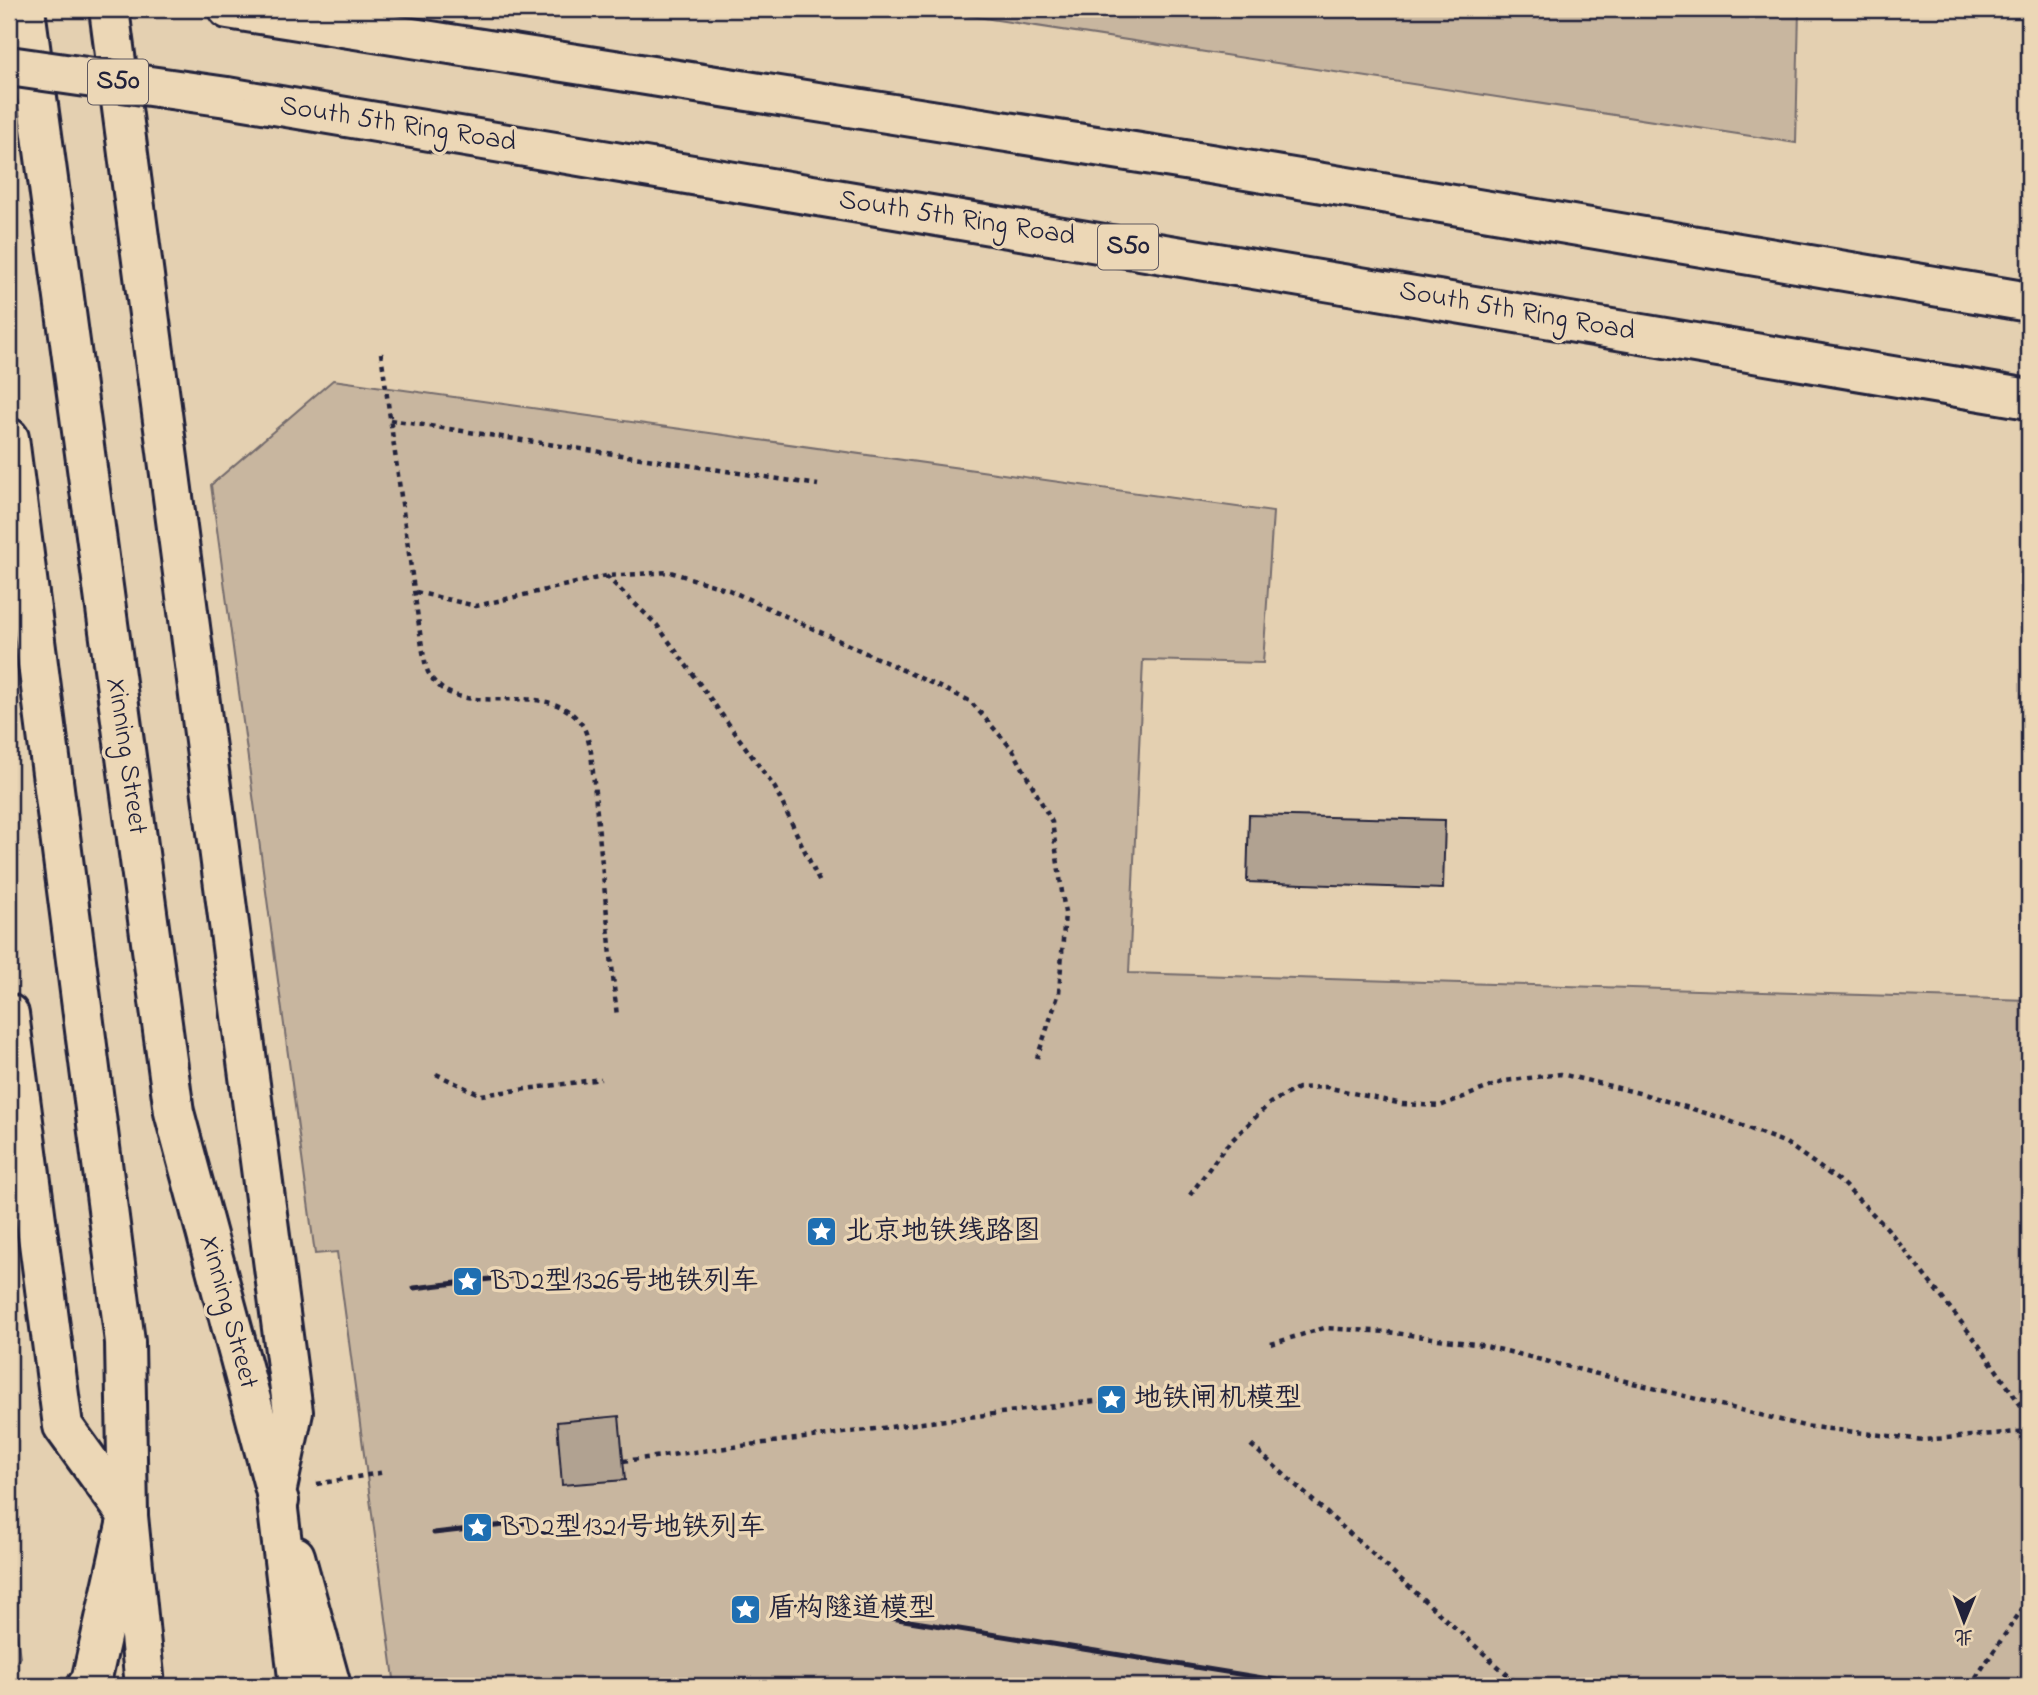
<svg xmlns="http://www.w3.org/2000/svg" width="2038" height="1695" viewBox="0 0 2038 1695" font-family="'Indie Flower','LXGW WenKai TC',sans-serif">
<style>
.green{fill:#c8b69f;stroke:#756c6d;stroke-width:2}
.building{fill:#b1a291;stroke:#22223b;stroke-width:2}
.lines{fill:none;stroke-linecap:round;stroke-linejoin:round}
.secondary-casing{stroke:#22223b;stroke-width:44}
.primary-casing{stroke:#22223b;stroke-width:44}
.highway-casing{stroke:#22223b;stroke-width:44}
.path{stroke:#22223b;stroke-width:4.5;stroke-dasharray:5 5;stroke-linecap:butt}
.secondary{stroke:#ecd7b6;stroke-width:38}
.primary{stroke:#ecd7b6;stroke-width:38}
.highway{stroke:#ecd7b6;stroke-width:38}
.rail{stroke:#22223b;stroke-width:5}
.highway-bridge-casing{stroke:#22223b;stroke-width:44;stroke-linecap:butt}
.highway-bridge{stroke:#ecd7b6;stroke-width:38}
.labels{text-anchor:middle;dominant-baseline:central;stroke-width:7;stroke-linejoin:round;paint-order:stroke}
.shield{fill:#ecd7b6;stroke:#5f5860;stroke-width:2}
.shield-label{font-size:26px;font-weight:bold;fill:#22223b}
.street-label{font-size:28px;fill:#22223b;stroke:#ecd7b6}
.poi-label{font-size:28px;fill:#22223b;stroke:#ecd7b6;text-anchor:start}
</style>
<rect width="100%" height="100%" fill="#e4d0b1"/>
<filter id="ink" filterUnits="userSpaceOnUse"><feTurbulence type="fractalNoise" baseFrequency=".0143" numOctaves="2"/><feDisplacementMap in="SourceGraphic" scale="14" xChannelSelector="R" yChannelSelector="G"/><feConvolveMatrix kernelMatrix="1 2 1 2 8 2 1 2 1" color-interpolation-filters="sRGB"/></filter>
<g filter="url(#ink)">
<g class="green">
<path d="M926,9H1799L1796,143Z"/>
<path d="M333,380L1273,512L1263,663L1143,660L1129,973L2029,1000V1686H395L337,1252L315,1254L211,485Z"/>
<path d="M9,1581L20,1657L9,1672Z"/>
</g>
<g class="building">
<path d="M1249,815L1445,820L1443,889L1247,882Z"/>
<path d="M619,1416L625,1480L562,1485L557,1422Z"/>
</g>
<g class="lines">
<defs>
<g id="secondary">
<path d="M109,9L293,1412L276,1493L279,1501"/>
<path d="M9,1014L63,1426L128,1516L91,1682L87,1686"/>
<path d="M295,1556L331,1686"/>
</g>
<g id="primary">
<path d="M25,9L174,1112L276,1493L299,1686"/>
<path d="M9,438L125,1342L128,1516L145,1686"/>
</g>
<g id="highway">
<path d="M228,9L1210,164L2029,302"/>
<path d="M227,97L2029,399"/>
</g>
</defs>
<use href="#secondary" class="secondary-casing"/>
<use href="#primary" class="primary-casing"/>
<use href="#highway" class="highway-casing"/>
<g class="path">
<path d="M381,353L422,647C424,655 425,667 429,674C460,727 546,671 583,726C587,733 589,744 591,752L617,1017"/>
<path d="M390,420L818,485"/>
<path d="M606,576L657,625L775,788L821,885"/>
<path d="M416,592L476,606L606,576L670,572L729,590L970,701L1013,750L1052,822L1065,913L1059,993L1037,1058"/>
<path d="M436,1074L481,1095L601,1079"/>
<path d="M1190,1195L1225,1147L1270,1103L1298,1088L1326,1087L1402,1104L1440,1106L1505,1081L1561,1074L1643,1094L1722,1118L1786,1143L1842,1183L1887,1228L1976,1341L2029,1417"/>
<path d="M1271,1344L1324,1328L1388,1332L1482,1345L1804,1426L1923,1440L2029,1431"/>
<path d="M1251,1445L1520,1686"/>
<path d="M623,1461L1111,1399"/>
<path d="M317,1484L385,1472"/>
<path d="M1970,1686L2029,1599"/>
</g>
<use href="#secondary" class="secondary"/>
<use href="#primary" class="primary"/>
<use href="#highway" class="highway"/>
<g class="rail">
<path d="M414,1288L516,1276"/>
<path d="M434,1533L532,1522"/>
<path d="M773,1599L1313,1686"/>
</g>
<defs>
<path id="highway-bridge" d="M9,66L227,97"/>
</defs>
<use href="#highway-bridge" class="highway-bridge-casing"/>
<use href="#highway-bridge" class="highway-bridge"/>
</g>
</g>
<defs>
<symbol id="sight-square" viewBox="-11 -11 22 22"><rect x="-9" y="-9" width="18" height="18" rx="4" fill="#1f6fb2" stroke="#ecd7b6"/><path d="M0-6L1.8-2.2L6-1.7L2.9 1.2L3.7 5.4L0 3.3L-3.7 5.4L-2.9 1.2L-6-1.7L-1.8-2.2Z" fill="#fff"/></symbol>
</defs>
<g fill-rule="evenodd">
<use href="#sight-square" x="804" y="1214" width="35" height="35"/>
<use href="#sight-square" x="450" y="1264" width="35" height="35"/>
<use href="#sight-square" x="1094" y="1382" width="35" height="35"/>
<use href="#sight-square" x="460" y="1510" width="35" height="35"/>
<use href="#sight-square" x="728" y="1592" width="35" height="35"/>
</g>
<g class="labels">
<g class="shield">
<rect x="88" y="59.5" width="60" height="45" rx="5"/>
<rect x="1098" y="224.5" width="60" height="45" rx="5"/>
</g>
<g class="shield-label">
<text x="118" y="82">S50</text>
<text x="1128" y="247">S50</text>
</g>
<g class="street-label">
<text transform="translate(398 125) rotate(9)">South 5th Ring Road</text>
<text transform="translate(957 219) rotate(9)">South 5th Ring Road</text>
<text transform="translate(1517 312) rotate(10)">South 5th Ring Road</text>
<text transform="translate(126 756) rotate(82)">Xinning Street</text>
<text transform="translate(228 1312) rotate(75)">Xinning Street</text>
</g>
<g class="poi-label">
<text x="845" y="1232">北京地铁线路图</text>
<text x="491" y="1282">BD2型1326号地铁列车</text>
<text x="1134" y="1399">地铁闸机模型</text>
<text x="501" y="1528">BD2型1321号地铁列车</text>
<text x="768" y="1609">盾构隧道模型</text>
</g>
</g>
<rect width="2038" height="1695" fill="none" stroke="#ecd7b6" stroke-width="35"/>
<rect x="18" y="18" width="2003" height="1660" fill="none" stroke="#22223b" stroke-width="2.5" filter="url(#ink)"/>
<g transform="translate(1964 1621) rotate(181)" stroke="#ecd7b6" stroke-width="5" paint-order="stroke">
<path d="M0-5L12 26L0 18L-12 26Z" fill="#22223b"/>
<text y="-10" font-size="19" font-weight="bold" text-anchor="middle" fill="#22223b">北</text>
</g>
</svg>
